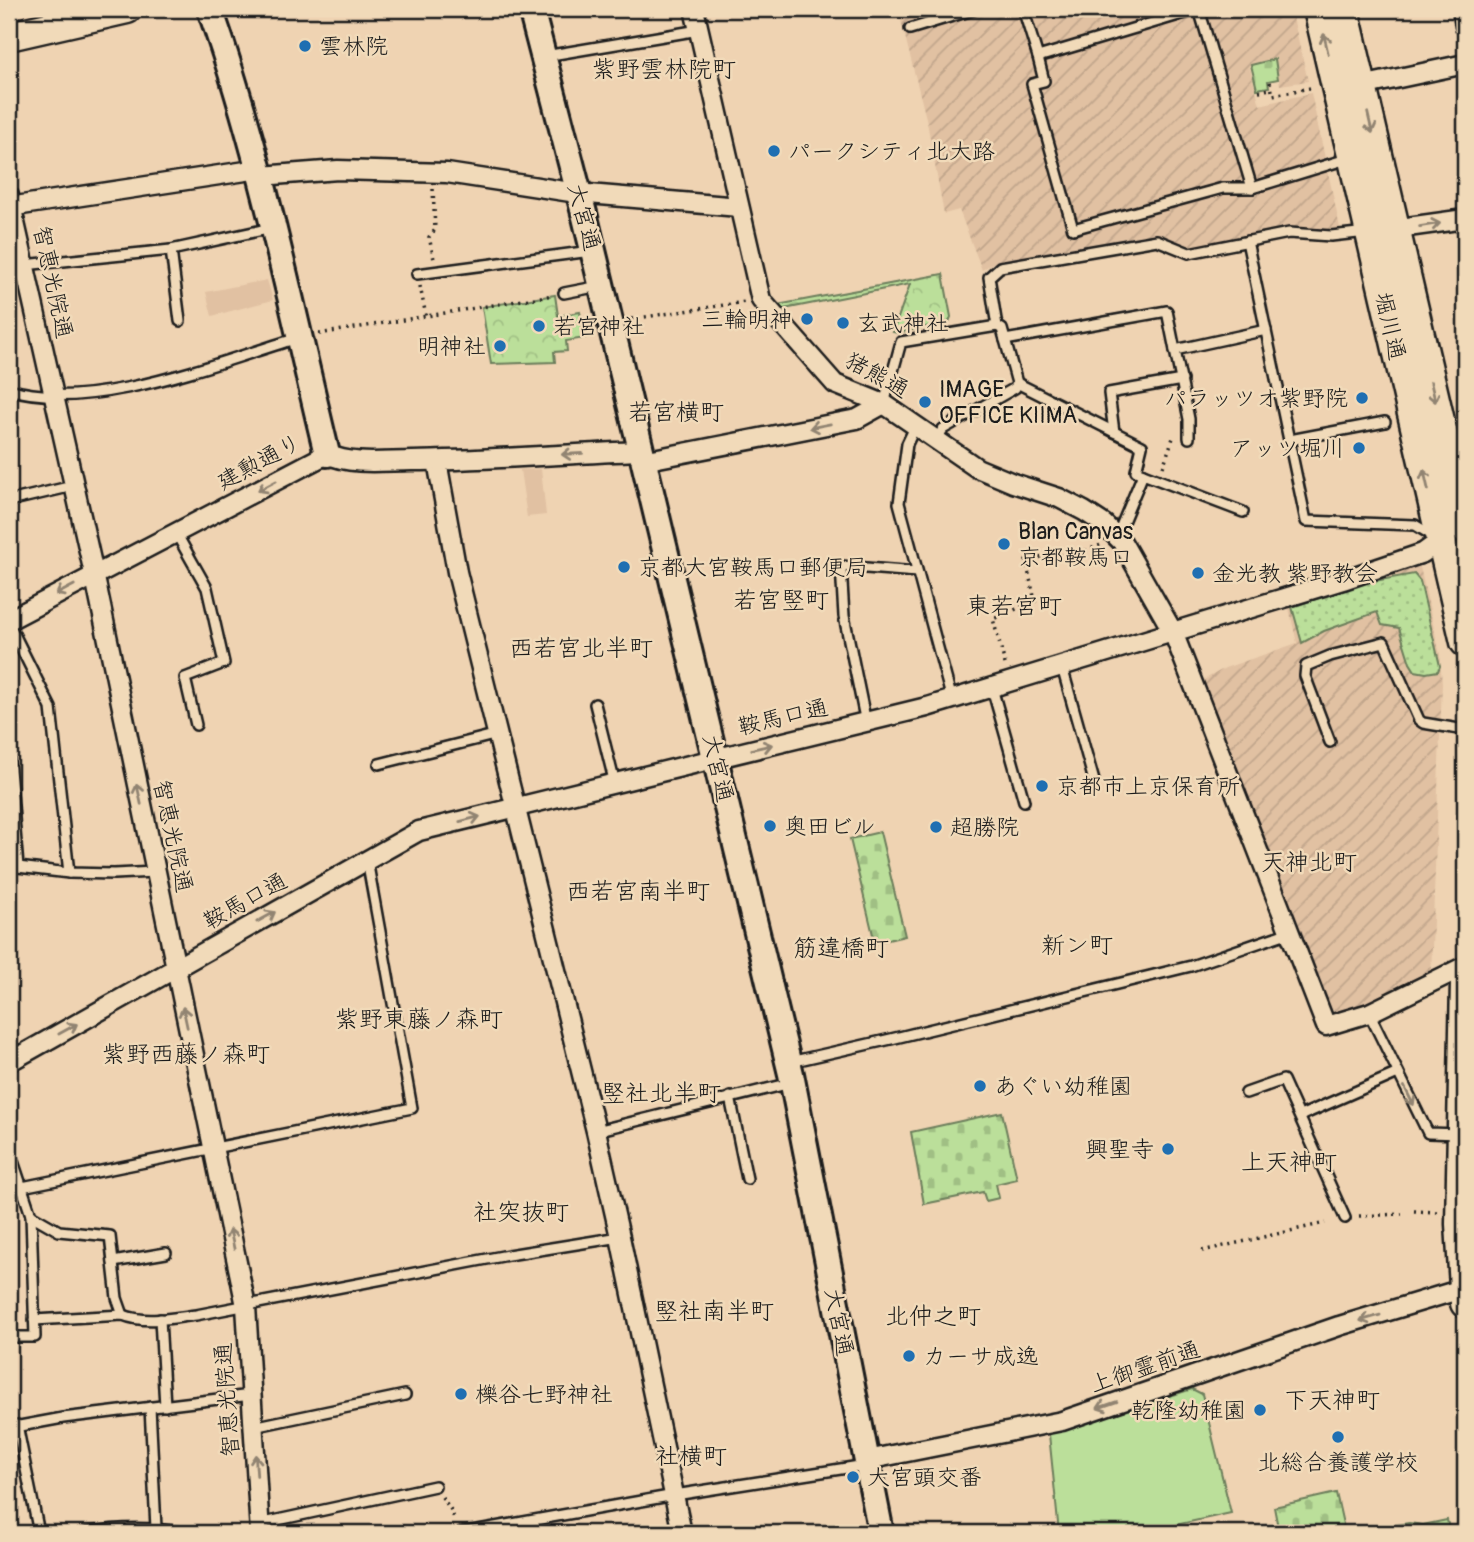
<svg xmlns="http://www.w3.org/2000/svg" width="1474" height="1542" viewBox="0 0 1474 1542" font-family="Pangolin,'Klee One',sans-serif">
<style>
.built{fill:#e1c1a2}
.industrial{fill:url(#industrial-furrows)}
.grass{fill:url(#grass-dots);stroke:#6c7e5b;stroke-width:2}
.forest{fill:url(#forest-crowns);stroke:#6c7e5b;stroke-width:2}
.cemetery{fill:url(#cemetery-stones);stroke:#6c7e5b;stroke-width:2}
.pitch{fill:#bbdf9a;stroke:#6c7e5b;stroke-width:2}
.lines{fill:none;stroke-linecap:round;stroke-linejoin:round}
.lane-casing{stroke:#1c1c1c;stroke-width:14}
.street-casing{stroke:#1c1c1c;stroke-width:23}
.secondary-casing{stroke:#1c1c1c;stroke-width:30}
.primary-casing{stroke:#1c1c1c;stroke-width:33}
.path{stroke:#1c1c1c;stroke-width:3.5;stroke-dasharray:2 5;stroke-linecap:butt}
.lane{stroke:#f1dab9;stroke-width:9}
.street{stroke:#f1dab9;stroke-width:18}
.secondary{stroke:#f1dab9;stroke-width:24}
.primary{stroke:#f1dab9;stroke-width:28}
.oneway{stroke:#918472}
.poi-dot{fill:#1f6fb2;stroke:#f1dab9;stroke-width:2.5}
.labels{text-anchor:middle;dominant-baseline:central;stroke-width:5;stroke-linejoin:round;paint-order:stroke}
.poi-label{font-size:23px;fill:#1c1c1c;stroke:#f1dab9;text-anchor:start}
.street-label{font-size:23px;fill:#1c1c1c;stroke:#f1dab9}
.neighbourhood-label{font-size:24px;fill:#1c1c1c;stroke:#f1dab9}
</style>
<defs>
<pattern id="industrial-furrows" width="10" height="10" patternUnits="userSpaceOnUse" patternTransform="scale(1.75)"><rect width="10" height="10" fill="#e1c1a2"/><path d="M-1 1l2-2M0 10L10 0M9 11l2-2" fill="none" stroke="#c0a58b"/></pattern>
<pattern id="grass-dots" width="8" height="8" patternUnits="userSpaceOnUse" patternTransform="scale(1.75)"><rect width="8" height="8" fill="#bbdf9a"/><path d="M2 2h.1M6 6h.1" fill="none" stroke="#a0bf84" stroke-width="1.8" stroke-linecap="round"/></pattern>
<pattern id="forest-crowns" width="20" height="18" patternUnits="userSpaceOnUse" patternTransform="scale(1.75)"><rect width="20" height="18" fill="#bbdf9a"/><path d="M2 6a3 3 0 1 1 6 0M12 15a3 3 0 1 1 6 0" fill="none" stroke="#a0bf84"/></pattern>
<pattern id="cemetery-stones" width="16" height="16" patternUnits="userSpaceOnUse" patternTransform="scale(1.75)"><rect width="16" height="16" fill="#bbdf9a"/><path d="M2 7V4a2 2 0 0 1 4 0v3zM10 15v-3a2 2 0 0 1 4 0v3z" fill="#a0bf84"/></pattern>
</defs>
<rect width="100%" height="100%" fill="#efd3b2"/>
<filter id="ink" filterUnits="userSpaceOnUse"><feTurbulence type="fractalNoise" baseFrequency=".0143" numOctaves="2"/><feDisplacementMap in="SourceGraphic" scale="14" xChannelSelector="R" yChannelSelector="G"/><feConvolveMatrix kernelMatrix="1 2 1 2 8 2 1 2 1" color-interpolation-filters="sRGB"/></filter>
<g filter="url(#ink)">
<g class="built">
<path d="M267,280L273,300L212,316L206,292Z"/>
<path d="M541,469L546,515L527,517L520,470Z"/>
</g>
<g class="industrial">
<path d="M898,9H1291L1308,81L1280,85L1275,58L1249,65L1260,105L1311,93L1340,228L1325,231L1288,227L1188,248L1157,235L993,263L982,270L959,210L944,214L927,122Z"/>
<path d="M1420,567L1440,654L1442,684L1431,974L1343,1014L1329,1009L1200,682L1225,668L1297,643L1288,604L1359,581Z"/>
</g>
<path class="grass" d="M1414,574L1420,581L1440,666L1438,671L1426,673L1415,671L1410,663L1399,628L1382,625L1377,612L1324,631L1302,643L1292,607L1363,583Z"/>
<g class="forest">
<path d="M943,274L951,317L949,322L898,333L893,332L910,284L779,310L777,305Z"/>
<path d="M555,295L558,316L580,312L585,338L566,341L567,351L554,352L555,362L491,364L482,307Z"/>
</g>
<g class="cemetery">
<path d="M1275,59L1278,79L1268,81L1269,87L1257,89L1251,65Z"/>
<path d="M880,832L905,936L875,943L850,839Z"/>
<path d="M1002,1112L1017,1179L996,1184L999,1198L986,1201L983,1192L924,1204L911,1132Z"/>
<path d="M1336,1493L1345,1533H1279L1274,1507Z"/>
<path d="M1447,1520L1450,1533H1348L1409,1523L1423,1525Z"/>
</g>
<path class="pitch" d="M1192,1389L1202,1394L1231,1513L1157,1529L1158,1533H1059L1049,1434Z"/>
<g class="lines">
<defs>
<g id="lane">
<path d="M1023,9L1038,57L1199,9L1252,188"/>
<path d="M910,29L976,9"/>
<path d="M545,56L699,30"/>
<path d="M1038,57L1044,81L1032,84L1073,229L1223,188H1252L1350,158"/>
<path d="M1247,241L1306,521L1415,525L1435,537"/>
<path d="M171,250L180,321"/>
<path d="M24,265L171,250L272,228"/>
<path d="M417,274L591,251"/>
<path d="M564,293L600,286"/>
<path d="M1005,340L1167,311L1189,419V438"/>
<path d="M1175,350L1266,330"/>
<path d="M1017,383L1142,446L1136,471L1143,474L1117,536"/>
<path d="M9,389C90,414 218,362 298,338"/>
<path d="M884,404L901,342L997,326L989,277L1000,267L1157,240L1189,253L1289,233L1331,236L1367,232"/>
<path d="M916,425L907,444L899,503L952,700"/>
<path d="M1114,432L1109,393L1182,380"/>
<path d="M937,439L943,429L1015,388L1017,383L1002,329L997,326"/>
<path d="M1290,440L1385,422"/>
<path d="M1143,474L1243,512"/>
<path d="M9,501L73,486"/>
<path d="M176,533L207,588L224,663L185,678L196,725"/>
<path d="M9,624L51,708L69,873"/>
<path d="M1062,667L1094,781"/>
<path d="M992,688L1024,801"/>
<path d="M595,704L615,784"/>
<path d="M866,723L844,616L841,566L917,572"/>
<path d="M1330,742L1305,676L1306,666L1330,656L1384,642L1419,720L1423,723L1465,730"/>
<path d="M9,757L18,867"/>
<path d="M379,764L498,734"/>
<path d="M9,866L69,873L114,874L155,872"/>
<path d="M1369,1013L1428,1133L1460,1134"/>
<path d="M9,1040L18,1057"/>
<path d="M790,1062L891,1039L1191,966L1290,932"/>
<path d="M1246,1093L1283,1080L1345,1218"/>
<path d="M730,1097L747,1179"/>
<path d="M1300,1116L1398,1073"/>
<path d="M596,1131L791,1083"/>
<path d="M9,1149L31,1215L35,1337H9"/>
<path d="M22,1187L412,1108L367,860"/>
<path d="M31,1215L59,1231L110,1236L117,1298L123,1315"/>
<path d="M113,1262L166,1253"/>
<path d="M160,1319L165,1406"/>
<path d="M34,1320L123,1315C145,1324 173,1318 196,1315L508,1255L620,1237"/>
<path d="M150,1407L156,1528"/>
<path d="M17,1425L39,1533"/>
<path d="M253,1427L405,1395"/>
<path d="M9,1428L63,1418L251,1395"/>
<path d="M259,1524L435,1486"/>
<path d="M87,1533C121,1527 152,1527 185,1533"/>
<path d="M461,1533L675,1495L866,1465"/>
</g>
<g id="street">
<path d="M694,9L761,300L835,384L884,404L977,468L1013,483L1059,498L1084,511L1104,524L1122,542L1173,632L1326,1026L1369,1013L1465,966"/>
<path d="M1462,9L1465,26"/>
<path d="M1352,88L1465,64"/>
<path d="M261,176L338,170L447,173L577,193L739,207"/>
<path d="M9,196L97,587L246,1306L260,1533"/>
<path d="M9,207L259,169"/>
<path d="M1386,230L1465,219"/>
<path d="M437,461L457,572L596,1131L620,1237L682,1533"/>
<path d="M643,461L857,419L884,404"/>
<path d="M9,620L327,454C353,466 384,461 412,461C488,460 564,454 640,451"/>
<path d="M9,1062L419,831L927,707L1343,580L1423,553L1441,540"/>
<path d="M867,1465L877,1458L1062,1421L1339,1326L1465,1288"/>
</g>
<g id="secondary">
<path d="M210,9C261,154 291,305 327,454"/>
<path d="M531,9L585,217L791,1074L881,1533"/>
</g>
<g id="primary">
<path d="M1318,9L1465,642"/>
<path d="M1344,9L1465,528"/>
<path d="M9,36L127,9"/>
<path d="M1465,982L1460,1224L1465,1303"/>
</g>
</defs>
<use href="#lane" class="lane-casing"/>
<use href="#street" class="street-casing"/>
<use href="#secondary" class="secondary-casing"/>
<use href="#primary" class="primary-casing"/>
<g class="path">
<path d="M1270,82L1273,95L1310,88"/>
<path d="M1259,91L1271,89"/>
<path d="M433,189L435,230L429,237L434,259"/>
<path d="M420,286L426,316"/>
<path d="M631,319L745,302"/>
<path d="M319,334L553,295"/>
<path d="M1163,467L1174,435"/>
<path d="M1005,664L993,619L1035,601L1026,561L1057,553L1066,558L1101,545"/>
<path d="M1414,1211L1437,1212"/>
<path d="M1359,1216L1402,1214"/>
<path d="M1202,1251L1325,1223"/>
<path d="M442,1497L451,1510L455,1521"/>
</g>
<use href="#lane" class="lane"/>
<use href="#street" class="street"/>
<use href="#secondary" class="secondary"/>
<use href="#primary" class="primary"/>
</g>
<defs><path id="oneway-shaft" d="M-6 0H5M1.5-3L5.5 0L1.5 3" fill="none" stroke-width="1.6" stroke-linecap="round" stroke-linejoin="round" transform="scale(1.75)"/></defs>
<g class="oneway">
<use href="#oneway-shaft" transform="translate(1326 44) rotate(-103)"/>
<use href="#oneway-shaft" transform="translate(1370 123) rotate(77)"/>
<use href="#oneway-shaft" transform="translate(1430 225) rotate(-9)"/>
<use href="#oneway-shaft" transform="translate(1433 392) rotate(77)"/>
<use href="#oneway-shaft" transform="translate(820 426) rotate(169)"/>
<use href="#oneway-shaft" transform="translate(572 454) rotate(177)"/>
<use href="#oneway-shaft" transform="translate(1426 480) rotate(-103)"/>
<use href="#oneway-shaft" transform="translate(267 486) rotate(152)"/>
<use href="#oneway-shaft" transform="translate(65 590) rotate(152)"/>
<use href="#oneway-shaft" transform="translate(762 747) rotate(-13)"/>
<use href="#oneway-shaft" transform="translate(139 794) rotate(-102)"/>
<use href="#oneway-shaft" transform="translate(470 819) rotate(-14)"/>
<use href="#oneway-shaft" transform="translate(266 917) rotate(-29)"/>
<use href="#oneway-shaft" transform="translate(185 1017) rotate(-102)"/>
<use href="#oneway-shaft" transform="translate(68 1029) rotate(-29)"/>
<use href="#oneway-shaft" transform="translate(1409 1096) rotate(64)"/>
<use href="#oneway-shaft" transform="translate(232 1239) rotate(-102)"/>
<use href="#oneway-shaft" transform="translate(1370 1318) rotate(164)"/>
<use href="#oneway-shaft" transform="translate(1107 1405) rotate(161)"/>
<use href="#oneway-shaft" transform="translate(256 1465) rotate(-94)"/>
</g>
</g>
<g class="poi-dot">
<circle cx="305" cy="46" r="7"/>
<circle cx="774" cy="151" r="7"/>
<circle cx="807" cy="319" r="7"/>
<circle cx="843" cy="323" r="7"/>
<circle cx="539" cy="326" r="7"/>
<circle cx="500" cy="346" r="7"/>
<circle cx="1362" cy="398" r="7"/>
<circle cx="925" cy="402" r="7"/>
<circle cx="1359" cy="448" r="7"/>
<circle cx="1004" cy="544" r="7"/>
<circle cx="624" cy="567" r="7"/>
<circle cx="1198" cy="573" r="7"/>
<circle cx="1042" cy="786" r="7"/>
<circle cx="770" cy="826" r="7"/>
<circle cx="936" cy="827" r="7"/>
<circle cx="980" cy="1086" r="7"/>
<circle cx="1168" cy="1149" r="7"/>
<circle cx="909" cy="1356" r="7"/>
<circle cx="461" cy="1394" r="7"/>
<circle cx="1260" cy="1410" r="7"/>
<circle cx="1338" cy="1437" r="7"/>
<circle cx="853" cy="1477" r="7"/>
</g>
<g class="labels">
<g class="poi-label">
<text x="319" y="46">雲林院</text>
<text x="788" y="151">パークシティ北大路</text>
<text x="793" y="319" text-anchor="end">三輪明神</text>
<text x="857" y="323">玄武神社</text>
<text x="553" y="326">若宮神社</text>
<text x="486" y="346" text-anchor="end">明神社</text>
<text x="939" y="389">IMAGE<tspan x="939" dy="26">OFFICE KIIMA</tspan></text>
<text x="1348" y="398" text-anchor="end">パラッツオ紫野院</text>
<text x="1345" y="448" text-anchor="end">アッツ堀川</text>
<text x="1018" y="531">Blan Canvas<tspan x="1018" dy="26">京都鞍馬口</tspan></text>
<text x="638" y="567">京都大宮鞍馬口郵便局</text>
<text x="1212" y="573">金光教 紫野教会</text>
<text x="1056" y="786">京都市上京保育所</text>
<text x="784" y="826">奥田ビル</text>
<text x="950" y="827">超勝院</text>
<text x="994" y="1086">あぐい幼稚園</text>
<text x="1154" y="1149" text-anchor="end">興聖寺</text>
<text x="923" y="1356">カーサ成逸</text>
<text x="475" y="1394">櫟谷七野神社</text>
<text x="1246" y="1410" text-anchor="end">乾隆幼稚園</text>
<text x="1338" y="1462" text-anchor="middle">北総合養護学校</text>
<text x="867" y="1477">大宮頭交番</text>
</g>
<g class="street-label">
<text transform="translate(584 217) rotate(75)">大宮通</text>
<text transform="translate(53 282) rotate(78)">智恵光院通</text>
<text transform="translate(1390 326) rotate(77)">堀川通</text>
<text transform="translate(877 375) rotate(29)">猪熊通</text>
<text transform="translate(259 462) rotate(-28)">建勲通り</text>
<text transform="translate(783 717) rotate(-13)">鞍馬口通</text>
<text transform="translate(718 768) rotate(77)">大宮通</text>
<text transform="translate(173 836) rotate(78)">智恵光院通</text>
<text transform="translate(245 901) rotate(-29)">鞍馬口通</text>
<text transform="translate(839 1322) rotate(79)">大宮通</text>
<text transform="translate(1145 1367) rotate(-19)">上御霊前通</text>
<text transform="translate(227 1400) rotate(-94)">智恵光院通</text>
</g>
<g class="neighbourhood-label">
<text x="664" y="69">紫野雲林院町</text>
<text x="676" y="412">若宮横町</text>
<text x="781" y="600">若宮竪町</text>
<text x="1014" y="606">東若宮町</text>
<text x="581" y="648">西若宮北半町</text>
<text x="1309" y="862">天神北町</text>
<text x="638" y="891">西若宮南半町</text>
<text x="1077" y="945">新ン町</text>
<text x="841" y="948">筋違橋町</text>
<text x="419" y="1019">紫野東藤ノ森町</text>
<text x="186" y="1054">紫野西藤ノ森町</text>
<text x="661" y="1093">竪社北半町</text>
<text x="1289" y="1162">上天神町</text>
<text x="521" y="1212">社突抜町</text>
<text x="714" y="1311">竪社南半町</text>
<text x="933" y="1316">北仲之町</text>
<text x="1332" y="1400">下天神町</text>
<text x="691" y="1456">社横町</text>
</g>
</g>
<rect width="1474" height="1542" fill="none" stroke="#f1dab9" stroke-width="35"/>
<rect x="18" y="18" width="1439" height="1507" fill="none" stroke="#1c1c1c" stroke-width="2.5" filter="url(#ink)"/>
</svg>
